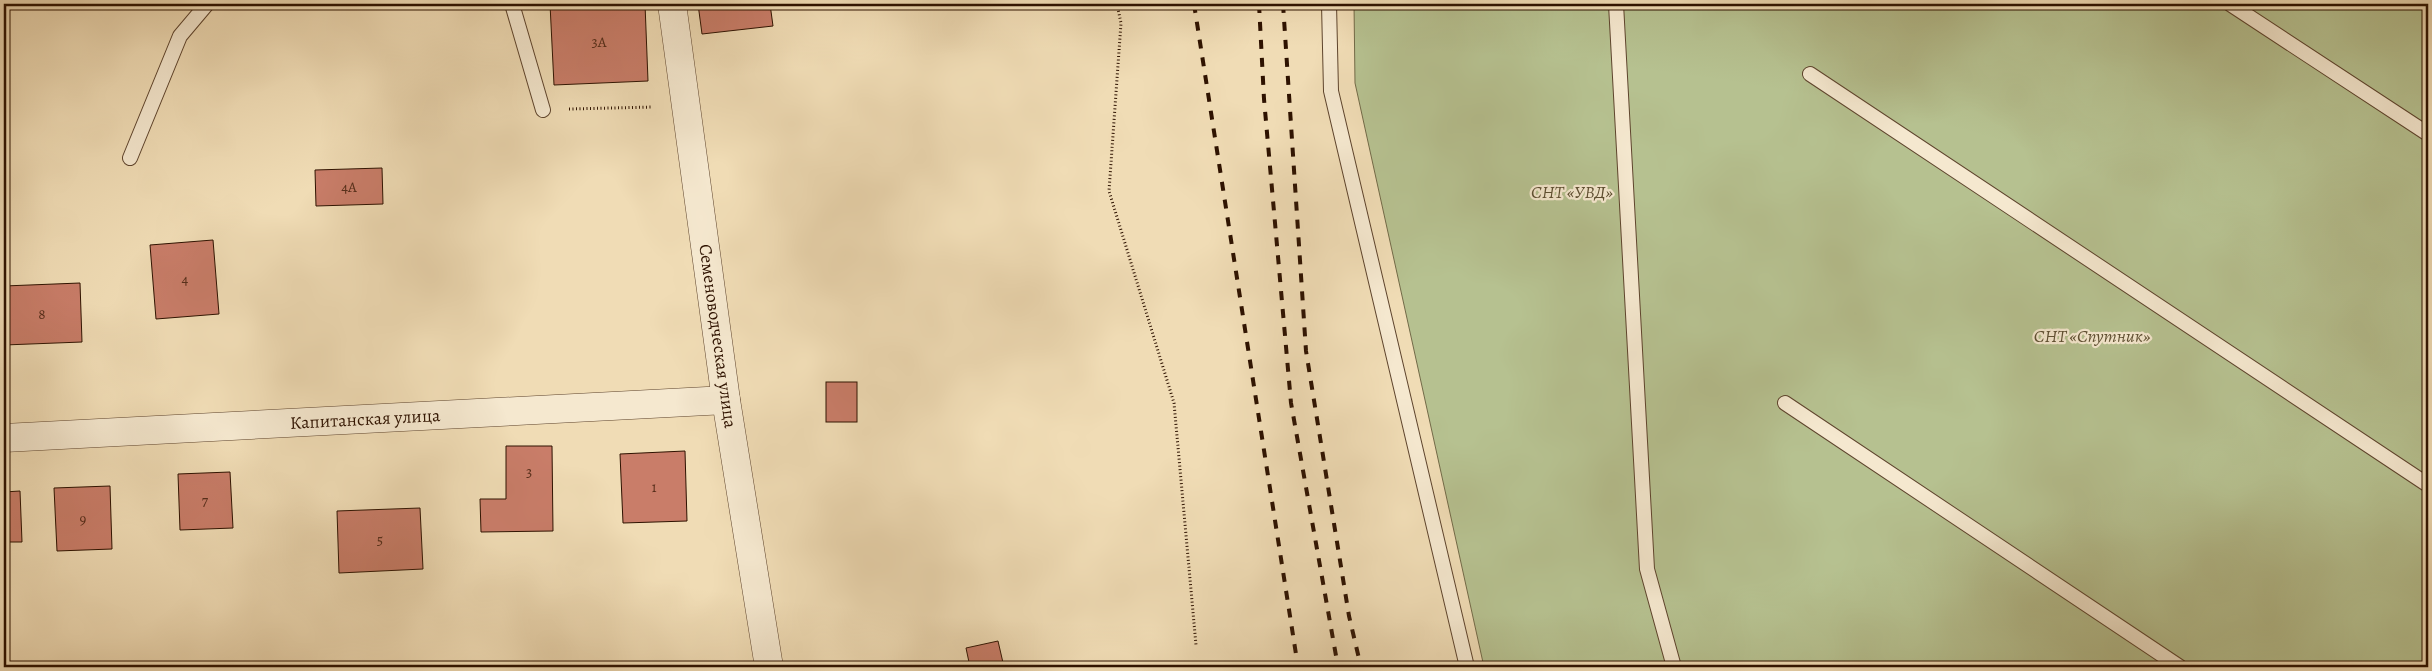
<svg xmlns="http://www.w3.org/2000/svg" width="2432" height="671" viewBox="0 0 2432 671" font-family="Alegreya,serif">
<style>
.green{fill:#b6c190;stroke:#726a48}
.building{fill:#c97d69;stroke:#2e1200}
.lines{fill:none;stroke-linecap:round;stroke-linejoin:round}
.lane-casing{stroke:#5e442d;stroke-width:16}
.street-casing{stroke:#5e442d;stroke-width:29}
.path{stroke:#2e1200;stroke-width:3;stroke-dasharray:1 2.5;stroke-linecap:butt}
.lane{stroke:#f5e8cf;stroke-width:14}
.street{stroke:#f5e8cf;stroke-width:28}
.rail{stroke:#2e1200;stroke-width:4;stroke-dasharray:9 9;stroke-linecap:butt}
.labels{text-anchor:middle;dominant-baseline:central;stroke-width:4.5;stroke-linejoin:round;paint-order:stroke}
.number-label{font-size:15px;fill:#552d1a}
.park-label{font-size:18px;font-style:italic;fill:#5e4f32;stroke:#f5e8cf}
.street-label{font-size:18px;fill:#2e1200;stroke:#f5e8cf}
</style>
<rect width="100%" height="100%" fill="#f0dcb5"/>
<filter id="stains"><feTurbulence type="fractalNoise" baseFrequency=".004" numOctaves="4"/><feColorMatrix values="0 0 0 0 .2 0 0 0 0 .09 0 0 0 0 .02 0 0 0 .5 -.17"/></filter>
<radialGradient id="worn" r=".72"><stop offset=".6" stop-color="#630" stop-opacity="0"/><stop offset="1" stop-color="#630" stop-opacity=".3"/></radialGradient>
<path class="green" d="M1354,4H2428V667H1484L1355,83Z"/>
<g class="building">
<path d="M550,4H645L648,81L554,85Z"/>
<path d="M698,4H770L773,26L702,34Z"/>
<path d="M382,168L383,204L316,206L315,170Z"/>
<path d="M213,240L219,314L156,319L150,245Z"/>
<path d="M80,283L82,342L4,345V286Z"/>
<rect x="826" y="382" width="31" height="40"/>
<path d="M506,446H552L553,531L481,532L480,499H506Z"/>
<path d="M685,451L687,521L623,523L620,454Z"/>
<path d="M230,472L233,528L180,530L178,474Z"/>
<path d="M110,486L112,549L57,551L54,488Z"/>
<path d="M20,491L22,542H4V492Z"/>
<path d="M420,508L423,569L339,573L337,511Z"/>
<path d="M998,641L1004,667H970L966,648Z"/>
</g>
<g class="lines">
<defs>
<g id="lane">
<path d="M512,4L543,110"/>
<path d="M1329,4L1331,91L1467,667"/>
<path d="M1616,4L1647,569L1674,667"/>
<path d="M2230,4L2428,134"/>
<path d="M1810,74L2428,485"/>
<path d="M130,158L180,36L207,4"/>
<path d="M1785,403L2180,667"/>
</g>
<g id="street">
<path d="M672,4L726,400L769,667"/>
<path d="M4,438L726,400"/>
</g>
</defs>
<use href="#lane" class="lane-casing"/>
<use href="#street" class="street-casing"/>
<g class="path">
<path d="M1117,4L1121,23L1109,191L1174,403L1196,645"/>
<path d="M569,109L653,107"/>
</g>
<use href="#lane" class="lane"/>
<use href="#street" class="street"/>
<g class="rail">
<path d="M1194,4L1298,667"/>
<path d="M1259,4L1264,99L1291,403L1338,667"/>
<path d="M1283,4L1306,351L1349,616L1361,667"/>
</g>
</g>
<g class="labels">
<g class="number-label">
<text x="599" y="42">3А</text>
<text x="349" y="187">4А</text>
<text x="185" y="279">4</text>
<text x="42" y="314">8</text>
<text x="529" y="472">3</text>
<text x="654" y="487">1</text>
<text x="205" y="501">7</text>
<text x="83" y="519">9</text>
<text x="380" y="540">5</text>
</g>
<g class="park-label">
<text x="1572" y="192">СНТ «УВД»</text>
<text x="2092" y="336">СНТ «Спутник»</text>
</g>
<g class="street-label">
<text transform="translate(718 336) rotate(82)">Семеноводческая улица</text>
<text transform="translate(365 419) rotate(-3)">Капитанская улица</text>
</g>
</g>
<rect width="2432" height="671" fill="none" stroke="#f0dcb5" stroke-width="20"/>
<rect x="5" y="5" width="2422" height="661" fill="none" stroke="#2e1200" stroke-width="2.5"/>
<rect x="10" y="10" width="2412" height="651" fill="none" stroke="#2e1200"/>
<rect width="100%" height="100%" filter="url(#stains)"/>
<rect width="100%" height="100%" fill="url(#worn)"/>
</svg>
